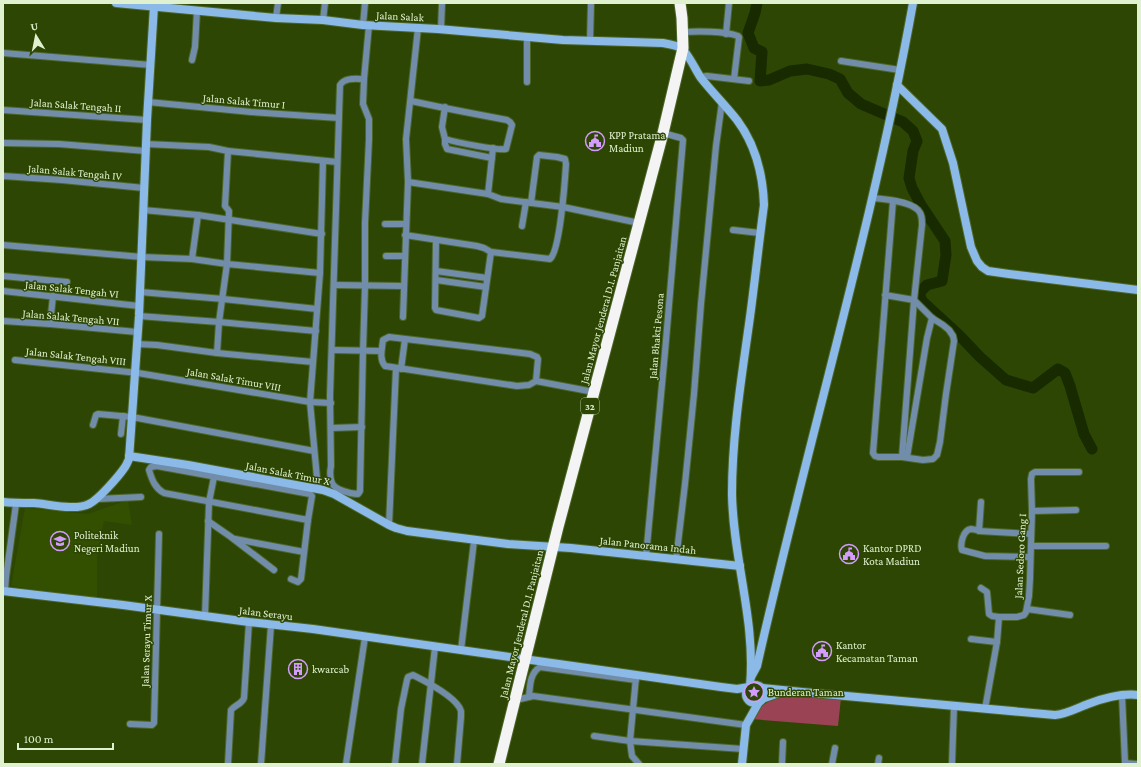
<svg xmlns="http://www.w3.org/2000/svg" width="1141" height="767" viewBox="0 0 1141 767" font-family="'Crimson Pro',serif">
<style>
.built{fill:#334f00}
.green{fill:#9a4355}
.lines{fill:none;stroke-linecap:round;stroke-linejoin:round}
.river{stroke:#182a00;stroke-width:11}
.street-casing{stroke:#4d6528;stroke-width:8}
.secondary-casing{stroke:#4d6528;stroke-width:10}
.highway-casing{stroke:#4d6528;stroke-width:13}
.street{stroke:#718daa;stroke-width:6}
.secondary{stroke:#8cbae8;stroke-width:8}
.highway{stroke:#f4f4f4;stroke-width:11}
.labels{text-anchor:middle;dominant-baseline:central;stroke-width:3;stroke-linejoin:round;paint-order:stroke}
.shield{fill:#2d4603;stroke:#aabe92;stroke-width:1}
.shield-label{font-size:10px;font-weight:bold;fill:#e0f1d0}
.street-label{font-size:11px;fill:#e0f1d0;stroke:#2d4603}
.poi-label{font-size:11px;fill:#e0f1d0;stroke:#2d4603;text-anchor:start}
</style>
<rect width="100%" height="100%" fill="#2d4603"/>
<path class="built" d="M128,500L132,525L104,521L97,557V598L11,586L25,508L88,514Z"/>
<path class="green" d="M788,693L841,698L838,726L751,719C760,704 772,699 788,693Z"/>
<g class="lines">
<path class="river" d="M757,3L755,13L748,33L754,48L762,52L760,81L769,80L790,71L807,69L829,74L840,79L848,93L861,104L903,122L913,131L917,141L913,151L909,178L912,188L921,205L945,241L946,255L942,281L927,285L919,293L922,301L959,335L980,357L1006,380L1033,388L1058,369L1065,373L1070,386L1084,434L1092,449"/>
<defs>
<g id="street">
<path d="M276,18L278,3"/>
<path d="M323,20L325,3"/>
<path d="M363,25L365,3"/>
<path d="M441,29L442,3"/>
<path d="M683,32C698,31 724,31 738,36L739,37L734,79"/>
<path d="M726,34L729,3"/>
<path d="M590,41L591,3"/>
<path d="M3,53L151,65"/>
<path d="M192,60L195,47L197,10"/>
<path d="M841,61L900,70"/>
<path d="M701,77L707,76L749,81"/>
<path d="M364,79L363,104L369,119V139L365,223V286L363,351L360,491L358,494C351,494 335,490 332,483C330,478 330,471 331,466L330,396L340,85C345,77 356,79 364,79L369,25"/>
<path d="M527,82V36"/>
<path d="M411,101C443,108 475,114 507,120L510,122L512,125L506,149C499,151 455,142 445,139L442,127L445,107"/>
<path d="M148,102L251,112L339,118"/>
<path d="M3,110L147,120"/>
<path d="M445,139V144L447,149L492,158"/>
<path d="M3,143L59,144L146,151"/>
<path d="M146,144L209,147L228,151L337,162"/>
<path d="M493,148L488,194L501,199L563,207L639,223"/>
<path d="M3,176L62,180L144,188"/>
<path d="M408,182L488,194"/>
<path d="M872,198C884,199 909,201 918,210C922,214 922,219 922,225L914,300L902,457"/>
<path d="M143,210L198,215L322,234"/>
<path d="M385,224H406"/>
<path d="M522,226L526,202"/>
<path d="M733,230L760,233"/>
<path d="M405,235L477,246L484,248L491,252L550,259C560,251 565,180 566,164L565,159L557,157L539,155L537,157L531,203"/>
<path d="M436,240L435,308L436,310L479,318L482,316L491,252"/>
<path d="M3,245L142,257L192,259L227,264L320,273"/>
<path d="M386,256H405"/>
<path d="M192,259L198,215"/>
<path d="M436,271L487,278"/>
<path d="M3,276L67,282"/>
<path d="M436,280L486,287"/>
<path d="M334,285L404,286"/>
<path d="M3,291L139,306"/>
<path d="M140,292L223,299L317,309"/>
<path d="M885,295L914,300L932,318L943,325L949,330L953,336L954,341L946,394L940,442L937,455L933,459L923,460L902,457H878L875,456L873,453L893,201"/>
<path d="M139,316L219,322L316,331"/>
<path d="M403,317L408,182L406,139L418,28"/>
<path d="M3,321L50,324L137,332"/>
<path d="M50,324L53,296"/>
<path d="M137,344L157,345L217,353L313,362"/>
<path d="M332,350L381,351"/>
<path d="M217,353L219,322L227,264L229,211L225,206L228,151"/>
<path d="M15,360L138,373L310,402L331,403"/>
<path d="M401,369L405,339"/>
<path d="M536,381L529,385L517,386L385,366C379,359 382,349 383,340L389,337L530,354L537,357L538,359L536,381L594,392"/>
<path d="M93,425L96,415L98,414L132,417L314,451"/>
<path d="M331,428L362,427"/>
<path d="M121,434L123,416"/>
<path d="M907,457L927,338L932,318"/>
<path d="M157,466L310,494L312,496L308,520L164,493C155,488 152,480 149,470L151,467Z"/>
<path d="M318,489L310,402L320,273L323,161"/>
<path d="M97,499L141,497"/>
<path d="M981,502L979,531C978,530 972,529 971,529C963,530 960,544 962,550L985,556L1030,557"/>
<path d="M1032,511L1076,510"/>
<path d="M208,521L231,537L274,570"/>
<path d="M389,525L396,368"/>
<path d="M979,531L1031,534"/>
<path d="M235,539L304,552"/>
<path d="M1031,546H1106"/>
<path d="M646,556L665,352L683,140L681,138L663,133"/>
<path d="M676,560L685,484L694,394L701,304L716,146L722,102"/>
<path d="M291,579L298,582L301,579L308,520"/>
<path d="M981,588L987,592L989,614L992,616L999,617"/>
<path d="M5,591L6,577L16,504"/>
<path d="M1027,609L1070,615"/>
<path d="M205,616L209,502L214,477"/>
<path d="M971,639L997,642"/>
<path d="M461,650L474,541"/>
<path d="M636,677L630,741L632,756L639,764"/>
<path d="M1122,695L1125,763L1136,764"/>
<path d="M529,697C530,685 530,673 540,667L636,680"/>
<path d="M516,700L533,696L746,725"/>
<path d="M985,709L997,642L999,617H1017L1024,615L1026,612L1029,596L1030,578L1032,511L1031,479L1032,474L1035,472H1079"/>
<path d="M130,724L152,725L154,723L159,534"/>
<path d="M594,736L630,741L743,749"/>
<path d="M228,764L231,710C235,705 242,704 244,698L249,622"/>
<path d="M261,764L271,625"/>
<path d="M346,764L365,637"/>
<path d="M395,764L401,709L407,680L408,677L413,675C425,681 457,697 461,711C461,713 461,715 461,717L457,764"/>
<path d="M422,764L435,647"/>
<path d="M782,764L783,742"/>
<path d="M832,764L835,748"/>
<path d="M878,764L879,758"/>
<path d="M952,764L954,706"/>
</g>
<g id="secondary">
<path d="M116,3L276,18L323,20L363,25L438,29L563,40L663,43C669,44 676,45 681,48C687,51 696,71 701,78C712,92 725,105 737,120C755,144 763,175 764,205C759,242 755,280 750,317C742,375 732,434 732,494C733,559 756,621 750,686"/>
<path d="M897,85L942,129L953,163L971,247L977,261L982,267L988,271L1009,274L1138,290"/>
<path d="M129,456L188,465L323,490L334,494L389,525L396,528L407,531L508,544L571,548L740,566"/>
<path d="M3,502C13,503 23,503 34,503C49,504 75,511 89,504C98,500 119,476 125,467C127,464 128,461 129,459L139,316L147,120L154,6"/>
<path d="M3,591L123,605L249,622L313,629L721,687L737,689L749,687"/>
<path d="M751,677L757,666C807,444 873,226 913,3"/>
<circle cx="755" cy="694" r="9"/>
<path d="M762,688L802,692L1055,715C1067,714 1077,708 1088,704C1104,698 1121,693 1138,695"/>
<path d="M762,699L785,691"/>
<path d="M742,764L746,725L759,702"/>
</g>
<path id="highway" d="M499,764L558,527L663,133L683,48L682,18L680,3"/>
</defs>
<use href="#street" class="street-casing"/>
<use href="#secondary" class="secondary-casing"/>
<use href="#highway" class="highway-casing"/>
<use href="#street" class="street"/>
<use href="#secondary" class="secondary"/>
<use href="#highway" class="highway"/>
</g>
<defs>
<symbol id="civic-ring" viewBox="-11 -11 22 22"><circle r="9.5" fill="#2d4603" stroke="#d39cfd" stroke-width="1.5"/><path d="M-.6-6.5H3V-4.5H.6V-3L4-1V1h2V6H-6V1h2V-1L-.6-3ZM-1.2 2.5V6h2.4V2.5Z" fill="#d39cfd"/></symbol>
<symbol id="university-ring" viewBox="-11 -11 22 22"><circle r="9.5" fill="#2d4603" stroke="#d39cfd" stroke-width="1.5"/><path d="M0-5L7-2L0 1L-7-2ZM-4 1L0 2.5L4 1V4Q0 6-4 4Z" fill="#d39cfd"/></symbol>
<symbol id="building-ring" viewBox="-11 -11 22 22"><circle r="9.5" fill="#2d4603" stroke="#d39cfd" stroke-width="1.5"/><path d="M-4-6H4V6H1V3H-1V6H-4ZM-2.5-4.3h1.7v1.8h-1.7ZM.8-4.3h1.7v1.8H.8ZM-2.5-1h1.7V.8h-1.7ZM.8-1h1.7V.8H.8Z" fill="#d39cfd"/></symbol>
<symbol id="sight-ring" viewBox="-11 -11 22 22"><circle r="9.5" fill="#2d4603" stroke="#d39cfd" stroke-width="1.5"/><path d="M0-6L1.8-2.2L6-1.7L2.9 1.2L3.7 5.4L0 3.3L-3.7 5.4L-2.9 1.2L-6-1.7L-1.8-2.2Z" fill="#d39cfd"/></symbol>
</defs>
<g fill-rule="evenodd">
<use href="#civic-ring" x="584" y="130" width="22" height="22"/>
<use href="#university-ring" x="49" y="530" width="22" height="22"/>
<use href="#civic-ring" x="838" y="543" width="22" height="22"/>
<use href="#civic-ring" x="811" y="640" width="22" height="22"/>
<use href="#building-ring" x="287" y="658" width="22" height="22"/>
<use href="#sight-ring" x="743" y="681" width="22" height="22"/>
</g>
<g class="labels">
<rect class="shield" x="581" y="398" width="18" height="16" rx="3"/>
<g class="shield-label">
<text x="590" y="406">32</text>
</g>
<g class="street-label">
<text transform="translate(400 16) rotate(3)">Jalan Salak</text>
<text transform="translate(244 101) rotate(5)">Jalan Salak Timur I</text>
<text transform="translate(76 105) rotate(4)">Jalan Salak Tengah II</text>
<text transform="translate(75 172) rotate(5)">Jalan Salak Tengah IV</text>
<text transform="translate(72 289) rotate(6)">Jalan Salak Tengah VI</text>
<text transform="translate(603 310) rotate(-75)">Jalan Mayor Jenderal D.I. Panjaitan</text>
<text transform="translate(71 317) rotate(5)">Jalan Salak Tengah VII</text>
<text transform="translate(656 336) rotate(-85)">Jalan Bhakti Pesona</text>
<text transform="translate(76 356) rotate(6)">Jalan Salak Tengah VIII</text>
<text transform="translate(234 379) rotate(10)">Jalan Salak Timur VIII</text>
<text transform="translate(288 473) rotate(11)">Jalan Salak Timur X</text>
<text transform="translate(648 545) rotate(6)">Jalan Panorama Indah</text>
<text transform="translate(1020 556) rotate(-87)">Jalan Sedoro Gang I</text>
<text transform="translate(266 613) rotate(7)">Jalan Serayu</text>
<text transform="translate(521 624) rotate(-76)">Jalan Mayor Jenderal D.I. Panjaitan</text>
<text transform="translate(146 641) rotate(-88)">Jalan Serayu Timur X</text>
</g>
<g class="poi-label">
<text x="609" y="135">KPP Pratama<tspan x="609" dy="13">Madiun</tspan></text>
<text x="74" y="535">Politeknik<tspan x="74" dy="13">Negeri Madiun</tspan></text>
<text x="863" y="548">Kantor DPRD<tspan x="863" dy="13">Kota Madiun</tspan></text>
<text x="836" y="645">Kantor<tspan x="836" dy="13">Kecamatan Taman</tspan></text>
<text x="312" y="669">kwarcab</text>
<text x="768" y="692">Bunderan Taman</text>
</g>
</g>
<rect width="1141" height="767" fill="none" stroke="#e0f1d0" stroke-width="8"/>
<g transform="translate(36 36) rotate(350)" stroke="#2d4603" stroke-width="3" paint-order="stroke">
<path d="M0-3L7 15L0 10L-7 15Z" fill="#e0f1d0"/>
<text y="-6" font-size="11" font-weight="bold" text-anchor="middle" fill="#e0f1d0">U</text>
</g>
<path d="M18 743v6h95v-6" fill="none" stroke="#e0f1d0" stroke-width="2"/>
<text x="24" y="743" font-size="12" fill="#e0f1d0" stroke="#2d4603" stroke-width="3" paint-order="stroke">100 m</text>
</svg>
